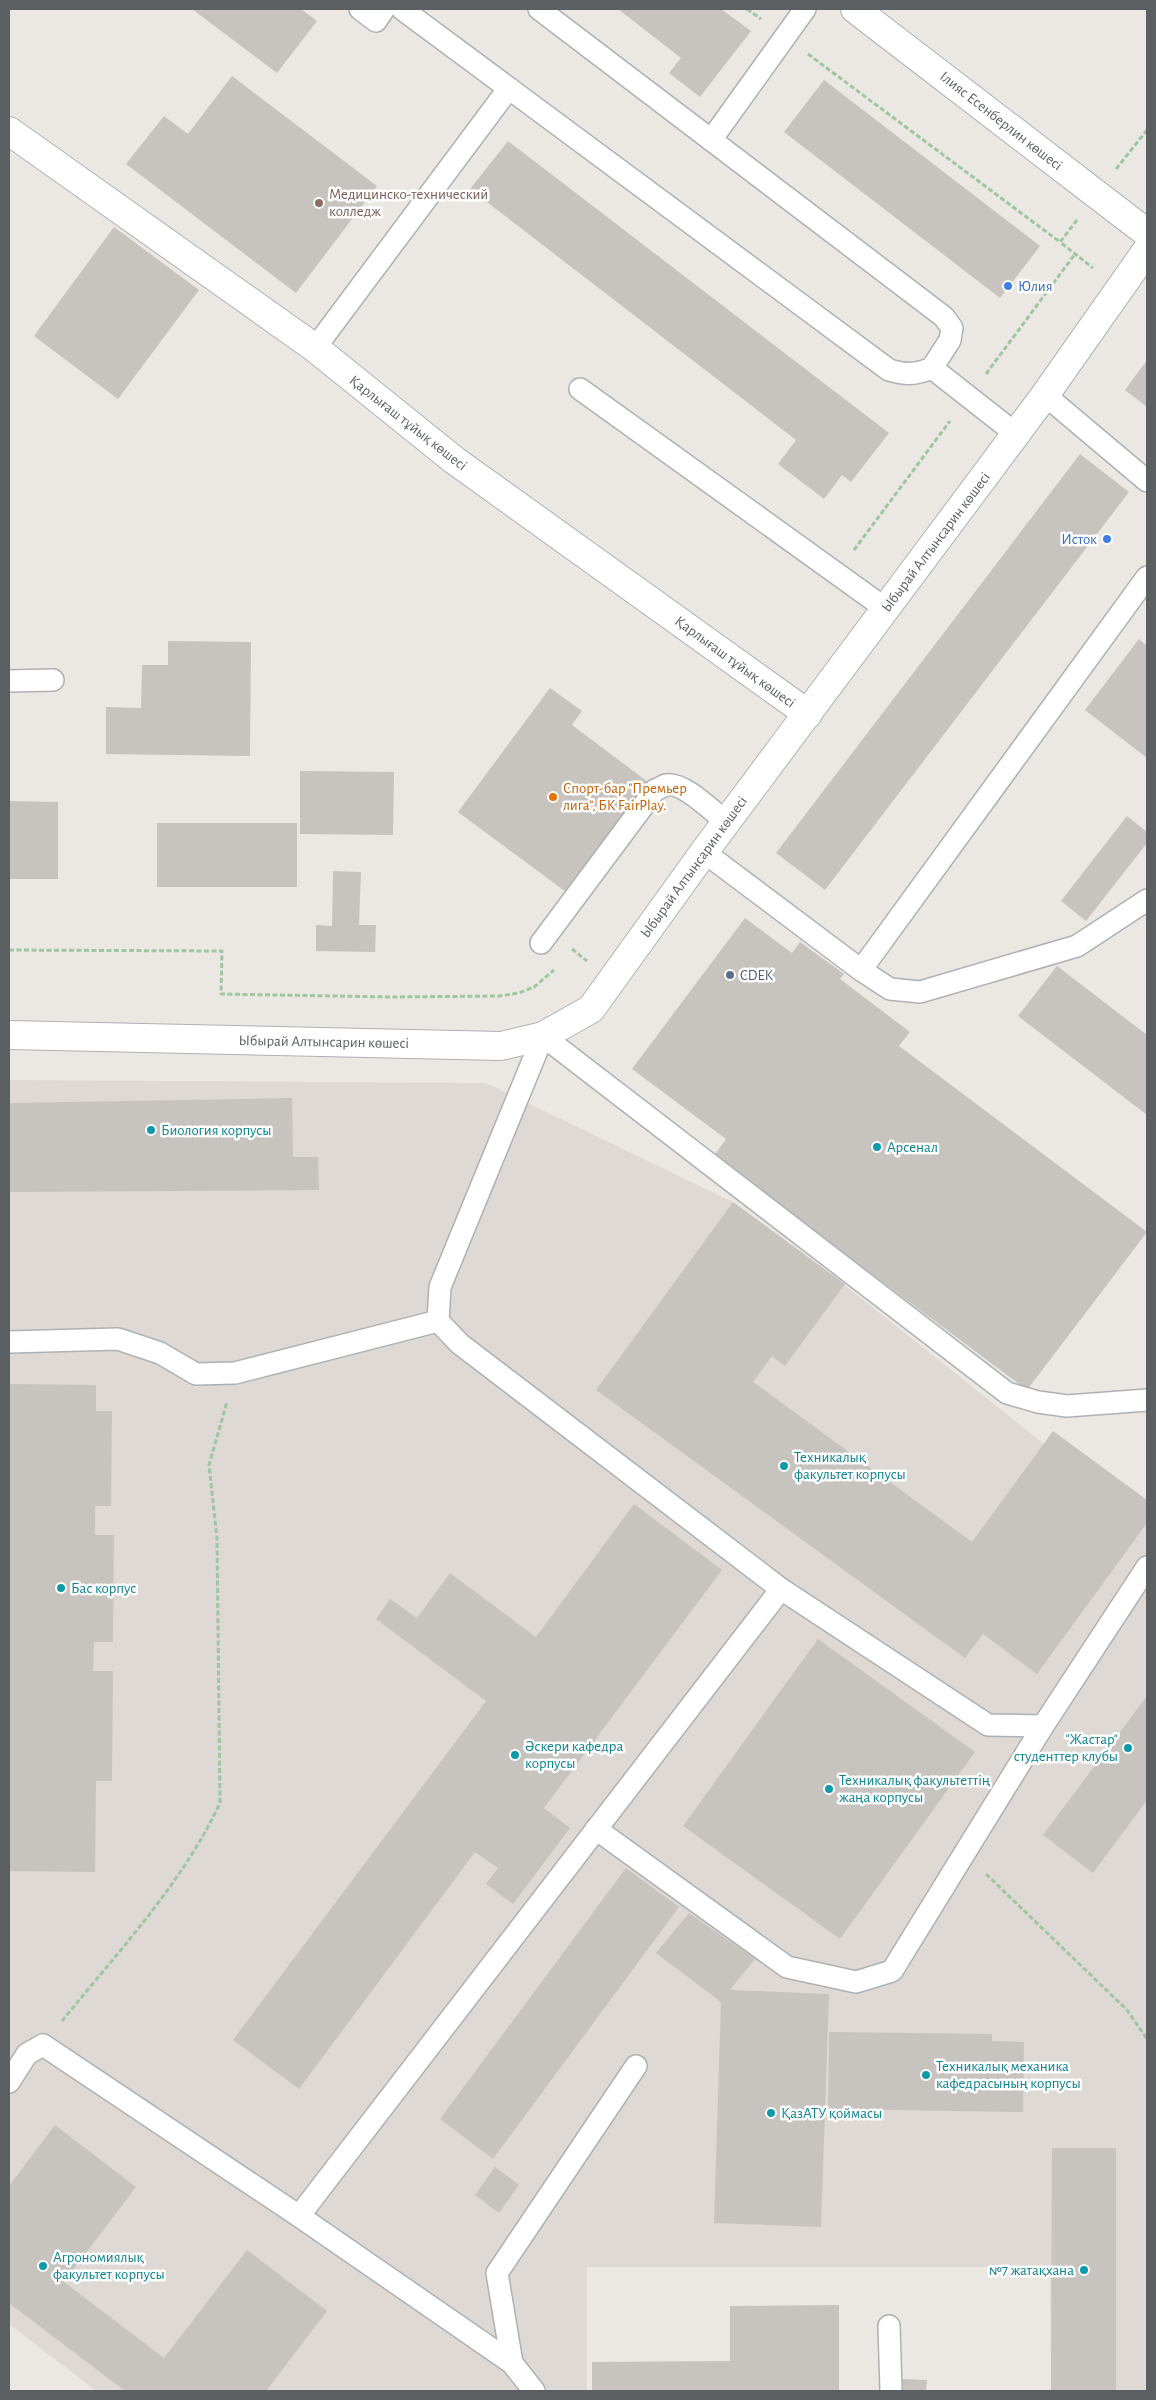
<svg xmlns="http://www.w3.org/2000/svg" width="1156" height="2400" viewBox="0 0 1156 2400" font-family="'Alegreya Sans',sans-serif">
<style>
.education{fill:#ded9d4}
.building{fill:#c7c3bf}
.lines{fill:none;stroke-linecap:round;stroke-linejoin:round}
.service-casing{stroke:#aeb1b3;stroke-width:24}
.minor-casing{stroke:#aeb1b3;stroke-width:30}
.tertiary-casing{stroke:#aeb1b3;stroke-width:30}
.secondary-casing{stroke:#adb1b4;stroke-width:30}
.path{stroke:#9fc5a3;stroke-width:3;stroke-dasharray:5 2.5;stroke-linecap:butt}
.service{stroke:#fff;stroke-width:21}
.minor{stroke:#fff;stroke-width:28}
.tertiary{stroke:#fff;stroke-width:28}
.secondary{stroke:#fff;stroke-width:28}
.education-dot{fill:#8d6e63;stroke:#fff;stroke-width:2}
.shop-dot{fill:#3f7fe0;stroke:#fff;stroke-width:2}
.food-dot{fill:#e8710a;stroke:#fff;stroke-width:2}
.service-dot{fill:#5c6f8a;stroke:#fff;stroke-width:2}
.culture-dot{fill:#0f9aa8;stroke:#fff;stroke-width:2}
.labels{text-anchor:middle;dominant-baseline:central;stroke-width:5;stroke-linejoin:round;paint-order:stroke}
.street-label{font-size:15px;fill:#5b5f61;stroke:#fff}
.education-label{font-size:15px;fill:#785e54;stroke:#fff;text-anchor:start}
.shop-label{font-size:15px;fill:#366cbe;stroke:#fff;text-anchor:start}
.food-label{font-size:15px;fill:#c56008;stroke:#fff;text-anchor:start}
.service-label{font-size:15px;fill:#4e5e75;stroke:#fff;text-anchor:start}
.culture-label{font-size:15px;fill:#0d838f;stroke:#fff;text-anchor:start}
</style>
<rect width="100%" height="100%" fill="#ebe8e3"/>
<path class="education" d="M9,1080L486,1083L733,1202L832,1275L1147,1526V2391H1051L1050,2267H587V2391H96L9,2324Z"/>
<g class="building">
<path d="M192,9H301L317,21L277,73Z"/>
<path d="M618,9H721L751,31L700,97L669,73L681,58Z"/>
<path d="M232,76L377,186L296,293L126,164L164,116L188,134Z"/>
<path d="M824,80L1040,246L1000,298L784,132Z"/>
<path d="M508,141L889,433L851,482L842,475L824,499L778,464L796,440L470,189Z"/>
<path d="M114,227L199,290L118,399L34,336Z"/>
<path d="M1147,360V407L1125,390Z"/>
<path d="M1080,454L1129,492L825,890L776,853Z"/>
<path d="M1139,639L1147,646V758L1085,710Z"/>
<path d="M168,641L251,642L250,756L106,754V707L141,708L142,665H168Z"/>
<path d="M550,688L582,711L572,725L648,782L566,892L458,812Z"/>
<path d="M300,771L394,772L393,835L300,834Z"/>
<path d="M9,801L58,802V879H9Z"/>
<path d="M1127,816L1147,832V843L1086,921L1061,901Z"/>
<rect x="157" y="823" width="140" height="64"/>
<path d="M333,871L361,872L359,925H376L375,952L316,951V925L332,926Z"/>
<path d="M745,918L792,953L800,942L844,974L840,979L910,1032L899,1046L1147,1232L1027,1390L714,1156L726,1139L632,1069Z"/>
<path d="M1057,966L1147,1035V1115L1018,1016Z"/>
<path d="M292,1098L293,1157H318L319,1190L9,1192V1103Z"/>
<path d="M733,1202L845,1284L785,1366L772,1356L753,1382L972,1542L1053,1431L1147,1500V1523L1037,1674L983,1634L965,1658L596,1390Z"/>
<path d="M9,1384L96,1385V1411H112L111,1506H95V1535H114L113,1642H94L93,1671H113L112,1781H96L95,1872L9,1871Z"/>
<path d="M634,1504L722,1570L544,1808L570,1828L513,1904L486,1884L498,1868L475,1852L299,2089L233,2040L486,1701L376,1619L390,1599L417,1618L450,1573L536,1637Z"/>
<path d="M818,1639L975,1752L840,1939L683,1826Z"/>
<path d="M1147,1696V1800L1093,1873L1043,1835Z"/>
<path d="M626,1868L679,1907L493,2159L440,2119Z"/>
<path d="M689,1913L755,1959L730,1990L829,1994L821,2227L714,2223L721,2002L656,1953Z"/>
<path d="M829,2032L992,2034V2041L1024,2042L1023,2112L828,2109Z"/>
<path d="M55,2125L136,2187L64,2282L164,2358L247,2250L327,2311L266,2391H125L9,2303V2186Z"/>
<path d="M1052,2148H1116V2391H1051Z"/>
<path d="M495,2167L519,2185L499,2213L475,2195Z"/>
<path d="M839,2305V2391H592V2362L730,2361V2306Z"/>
<path d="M901,2379L927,2380L926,2391H901Z"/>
</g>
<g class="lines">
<defs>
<g id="service">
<path d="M360,9L376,21L384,9"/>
<path d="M402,9L889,370C906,375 915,375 932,368"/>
<path d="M539,9L944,317L952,328L950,340L932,368L1016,434"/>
<path d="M711,140L805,9"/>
<path d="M315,348L509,88"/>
<path d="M580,389L886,609"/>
<path d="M1045,395L1147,481"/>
<path d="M9,681L53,680"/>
<path d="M704,852L861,970L890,989L920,992L1077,946L1147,900"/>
<path d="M541,943L655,790C659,789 663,786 666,785C683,781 713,812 726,822"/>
<path d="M861,970L1147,577"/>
<path d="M9,1342L118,1339L160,1353L196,1374L235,1373L438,1321"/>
<path d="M1147,1400L1067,1406L1038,1402L1007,1393L543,1036L440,1287L438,1321L460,1344L781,1589L988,1725L1043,1726L1147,1567"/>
<path d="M596,1829L787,1967L856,1982L892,1971L1043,1726"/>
<path d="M9,2082L27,2054L43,2045L299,2216L512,2363L534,2391"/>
<path d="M299,2216L781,1589"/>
<path d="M889,2326L891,2391"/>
<path d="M512,2363L497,2273L636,2066"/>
</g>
<path id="minor" d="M9,131L315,348L454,460L808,714"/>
<path id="tertiary" d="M9,1035L501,1046L543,1036L591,1009L704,852L1045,395L1147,250"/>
<path id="secondary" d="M855,9L1147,233"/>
</defs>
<use href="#service" class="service-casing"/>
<use href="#minor" class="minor-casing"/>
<use href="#tertiary" class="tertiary-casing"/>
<use href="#secondary" class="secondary-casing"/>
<g class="path">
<path d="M747,9L761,19"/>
<path d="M808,54L1060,242"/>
<path d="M1116,169L1147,130"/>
<path d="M1077,220L1060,242L1093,268"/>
<path d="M986,374L1075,254"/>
<path d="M854,550L950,421"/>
<path d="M572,949L587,961"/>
<path d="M9,950L222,951L221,994L391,997L499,996L519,993L534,987L554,970"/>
<path d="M986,1874L1127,2010L1147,2039"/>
<path d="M62,2021C118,1952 182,1884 220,1803L217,1538L209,1465L227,1402"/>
</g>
<use href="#service" class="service"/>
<use href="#minor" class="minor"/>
<use href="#tertiary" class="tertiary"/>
<use href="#secondary" class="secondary"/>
</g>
<circle class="education-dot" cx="319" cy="203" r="5"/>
<g class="shop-dot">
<circle cx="1008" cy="286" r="5"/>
<circle cx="1107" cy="539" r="5"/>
</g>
<circle class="food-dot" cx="553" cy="797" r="5"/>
<circle class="service-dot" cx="730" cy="975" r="5"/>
<g class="culture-dot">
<circle cx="151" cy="1130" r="5"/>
<circle cx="877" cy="1147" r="5"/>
<circle cx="784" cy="1466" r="5"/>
<circle cx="61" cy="1588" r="5"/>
<circle cx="1128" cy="1748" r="5"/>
<circle cx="515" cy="1755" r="5"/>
<circle cx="829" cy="1789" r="5"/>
<circle cx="926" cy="2075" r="5"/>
<circle cx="771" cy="2113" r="5"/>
<circle cx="43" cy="2266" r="5"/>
<circle cx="1084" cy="2270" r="5"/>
</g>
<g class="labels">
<g class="street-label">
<text transform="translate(1001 121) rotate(38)">Ілияс Есенберлин көшесі</text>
<text transform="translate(408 423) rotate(38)">Қарлығаш тұйық көшесі</text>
<text transform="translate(936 542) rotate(-53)">Ыбырай Алтынсарин көшесі</text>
<text transform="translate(735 662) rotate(36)">Қарлығаш тұйық көшесі</text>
<text transform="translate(694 867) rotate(-54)">Ыбырай Алтынсарин көшесі</text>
<text transform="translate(324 1042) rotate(1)">Ыбырай Алтынсарин көшесі</text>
</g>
<g class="education-label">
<text x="329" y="194">Медицинско-технический<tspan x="329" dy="17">колледж</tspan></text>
</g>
<g class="shop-label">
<text x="1018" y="286">Юлия</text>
<text x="1097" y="539" text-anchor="end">Исток</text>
</g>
<g class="food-label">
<text x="563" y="788">Спорт-бар "Премьер<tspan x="563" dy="17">лига", БК FairPlay.</tspan></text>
</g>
<g class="service-label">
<text x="740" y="975">CDEK</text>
</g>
<g class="culture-label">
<text x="161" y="1130">Биология корпусы</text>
<text x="887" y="1147">Арсенал</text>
<text x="794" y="1457">Техникалық<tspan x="794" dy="17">факультет корпусы</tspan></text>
<text x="71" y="1588">Бас корпус</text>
<text x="1118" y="1739" text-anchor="end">"Жастар"<tspan x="1118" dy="17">студенттер клубы</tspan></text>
<text x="525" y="1746">Әскери кафедра<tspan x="525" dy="17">корпусы</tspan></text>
<text x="839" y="1780">Техникалық факультеттің<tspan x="839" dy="17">жаңа корпусы</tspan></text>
<text x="936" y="2066">Техникалық механика<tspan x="936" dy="17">кафедрасының корпусы</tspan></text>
<text x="781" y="2113">ҚазАТУ қоймасы</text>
<text x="53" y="2257">Агрономиялық<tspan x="53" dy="17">факультет корпусы</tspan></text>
<text x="1074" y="2270" text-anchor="end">№7 жатақхана</text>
</g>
</g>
<rect width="1156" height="2400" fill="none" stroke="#5b5f61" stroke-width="20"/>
</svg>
